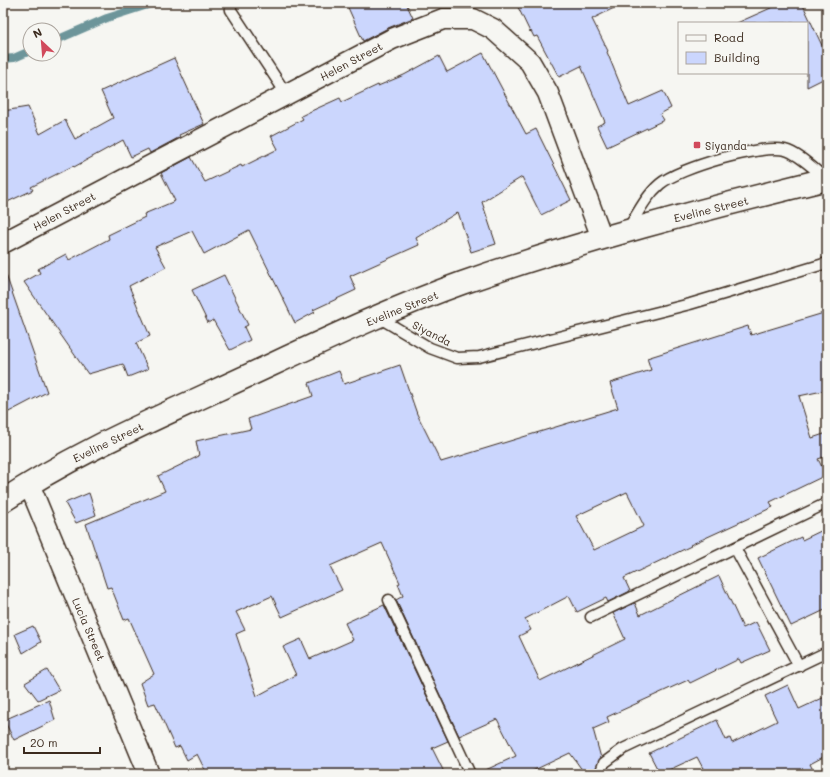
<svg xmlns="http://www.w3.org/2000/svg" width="830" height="777" viewBox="0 0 830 777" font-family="Mali,sans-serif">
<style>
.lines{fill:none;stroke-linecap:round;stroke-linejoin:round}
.stream{stroke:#6d959a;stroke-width:8}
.building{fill:#cbd6fd;stroke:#3b2a1e;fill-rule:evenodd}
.service-casing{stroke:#3b2a1e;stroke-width:13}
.minor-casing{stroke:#3b2a1e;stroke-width:23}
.tertiary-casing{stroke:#3b2a1e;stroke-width:25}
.service{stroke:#f6f6f2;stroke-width:10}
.minor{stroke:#f6f6f2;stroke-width:20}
.tertiary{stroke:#f6f6f2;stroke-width:22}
.poi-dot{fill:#d1495b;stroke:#f6f6f2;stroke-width:1.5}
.labels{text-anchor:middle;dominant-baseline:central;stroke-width:3;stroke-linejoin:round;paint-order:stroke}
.street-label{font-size:11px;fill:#3b2a1e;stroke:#f6f6f2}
.poi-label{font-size:11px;fill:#3b2a1e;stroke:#f6f6f2;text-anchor:start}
</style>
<rect width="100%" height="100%" fill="#f6f6f2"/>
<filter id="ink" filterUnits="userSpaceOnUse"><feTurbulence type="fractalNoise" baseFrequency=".025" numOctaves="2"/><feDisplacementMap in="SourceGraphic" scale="8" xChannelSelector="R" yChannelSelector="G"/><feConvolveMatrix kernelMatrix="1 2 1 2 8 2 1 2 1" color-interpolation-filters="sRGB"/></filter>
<g filter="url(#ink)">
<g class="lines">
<g class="stream">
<path d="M54,41L107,18L154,3"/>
<path d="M3,59L14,58L30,51"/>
</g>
</g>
<g class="building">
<path d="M346,3H406L413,18L388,28L363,41Z"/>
<path d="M516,3H624L592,19L608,51L607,52L629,106L663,91L671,108L660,114L664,120L607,147L597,126L605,122L581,66L559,77L537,36L534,37L531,31L530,32Z"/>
<path d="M782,3H802L827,56V77L807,87V23H737Z"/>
<path d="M483,53L526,134L536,129L571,200L541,215L522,177L482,202L496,244L471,252L458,212L416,238L419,245L350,276L356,290L313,310L315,312L295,323L249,230L204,254L192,231L155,247L166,267L129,286L150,336L136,343L148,369L128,377L123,364L88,374L24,282L40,273L38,269L66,254L69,260L109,239L108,235L145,217L144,214L175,201L161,173L191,157L205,182L241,165L242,167L278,149L271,136L303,119L301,116L309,112L340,98L342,102L378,85V86L404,75L439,56L447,72Z"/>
<path d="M174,58L204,124L179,135L180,137L150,153L148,149L131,157L123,140L74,167L73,166L31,187L33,190L3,204V111L28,107L40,134L65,120L75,139L113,118L101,91Z"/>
<path d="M3,275H6L47,392L3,415Z"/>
<path d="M224,275L248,325L244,327L250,340L230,350L213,320L208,323L192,290Z"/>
<path d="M827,312V390L799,396L812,438L827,433V456L818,459L826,475L770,502L773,507L690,545L691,546L624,578L630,591L608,602L606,598L577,612L569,596L525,619L531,630L519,636L540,681L625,639L613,613L635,603L640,615L719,576L743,628L756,622L770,650L741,663L739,659L690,683L688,680L607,717L609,722L593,729L601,758L594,774H585L570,753L526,774H477L516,756L497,719L459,736L396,600L403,596L398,584L400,583L382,543L330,566L342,590L282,617L272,596L236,612L245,630L236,634L257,696L296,675L283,647L301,639L310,659L353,640L345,623L384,605L448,741L432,748L445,774H207L197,754L187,760L180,746L175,748L155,703L148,705L140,683L154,674L129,618L124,620L111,587L107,588L86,524L165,491L158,476L199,456L196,441L251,429L248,419L313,396L309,383L339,371L344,384L400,365L417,414L441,462L618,408L610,383L651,370L647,358L748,326L751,335ZM627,492L644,526L594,550L576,516Z"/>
<path d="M89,493L96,515L76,523L65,503Z"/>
<path d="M827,528V609L791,626L758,558L801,537L802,540Z"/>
<path d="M33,626L41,642L23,653L15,634Z"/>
<path d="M47,670L59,690L38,700L25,683Z"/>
<path d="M788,685L799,709L827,696V755L810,764L815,774H706L697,757L660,774L649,753L717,720L726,740L730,738L732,743L777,721L765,696Z"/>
<path d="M49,700L55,720L14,740L4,720Z"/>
</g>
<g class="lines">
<defs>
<g id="service">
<path d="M230,3L231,10L287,95"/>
<path d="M628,229C638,213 646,196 660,184C679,168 761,144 785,150C798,153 815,170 825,178"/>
<path d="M378,317L430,348L457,358L479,357L690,304L827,263"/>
<path d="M735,548L799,666"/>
<path d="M389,600L470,774"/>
<path d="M591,617L827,503"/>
<path d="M600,774L604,763L623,749L827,652"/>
</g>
<g id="minor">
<path d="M3,243L392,39L443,19H473L493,29L530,62L548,93L602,238"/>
<path d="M29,484L149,774"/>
</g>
<path id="tertiary" d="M3,501C70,456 144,424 217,390C298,353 378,313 462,283C582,241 704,209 827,179"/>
</defs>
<use href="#service" class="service-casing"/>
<use href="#minor" class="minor-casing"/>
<use href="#tertiary" class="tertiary-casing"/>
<use href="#service" class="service"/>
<use href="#minor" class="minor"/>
<use href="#tertiary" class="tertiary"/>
</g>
</g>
<rect class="poi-dot" x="693" y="141" width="8" height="8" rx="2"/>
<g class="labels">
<g class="street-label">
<text transform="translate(351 61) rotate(-28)">Helen Street</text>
<text transform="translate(711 209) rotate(-14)">Eveline Street</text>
<text transform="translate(64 211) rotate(-28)">Helen Street</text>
<text transform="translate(402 308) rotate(-22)">Eveline Street</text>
<text transform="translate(432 333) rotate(27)">Siyanda</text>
<text transform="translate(108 442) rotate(-26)">Eveline Street</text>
<text transform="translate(89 629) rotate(67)">Lucia Street</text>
</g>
<g class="poi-label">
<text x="705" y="145">Siyanda</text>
</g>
</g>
<rect width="830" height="777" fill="none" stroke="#f6f6f2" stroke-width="16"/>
<rect x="8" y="8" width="814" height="761" fill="none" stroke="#3b2a1e" stroke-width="1.5" filter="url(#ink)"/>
<rect x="678" y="22" width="130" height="52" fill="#f6f6f2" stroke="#aba49d"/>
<rect x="686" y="35" width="20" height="6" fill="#f6f6f2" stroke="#aba49d"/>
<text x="714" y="42" font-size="12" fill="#3b2a1e">Road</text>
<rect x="686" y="52" width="20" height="12" fill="#cbd6fd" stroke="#aba49d"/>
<text x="714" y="62" font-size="12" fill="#3b2a1e">Building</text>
<g transform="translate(42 42) rotate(334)"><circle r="19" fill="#f6f6f2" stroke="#aba49d"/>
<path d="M0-3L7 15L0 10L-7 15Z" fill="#d1495b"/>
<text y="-6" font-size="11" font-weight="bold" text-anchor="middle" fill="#3b2a1e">N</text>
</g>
<path d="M24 747v6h76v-6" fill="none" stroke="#3b2a1e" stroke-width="2"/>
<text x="30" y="747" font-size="12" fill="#3b2a1e" stroke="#f6f6f2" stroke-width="3" paint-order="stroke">20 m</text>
</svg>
